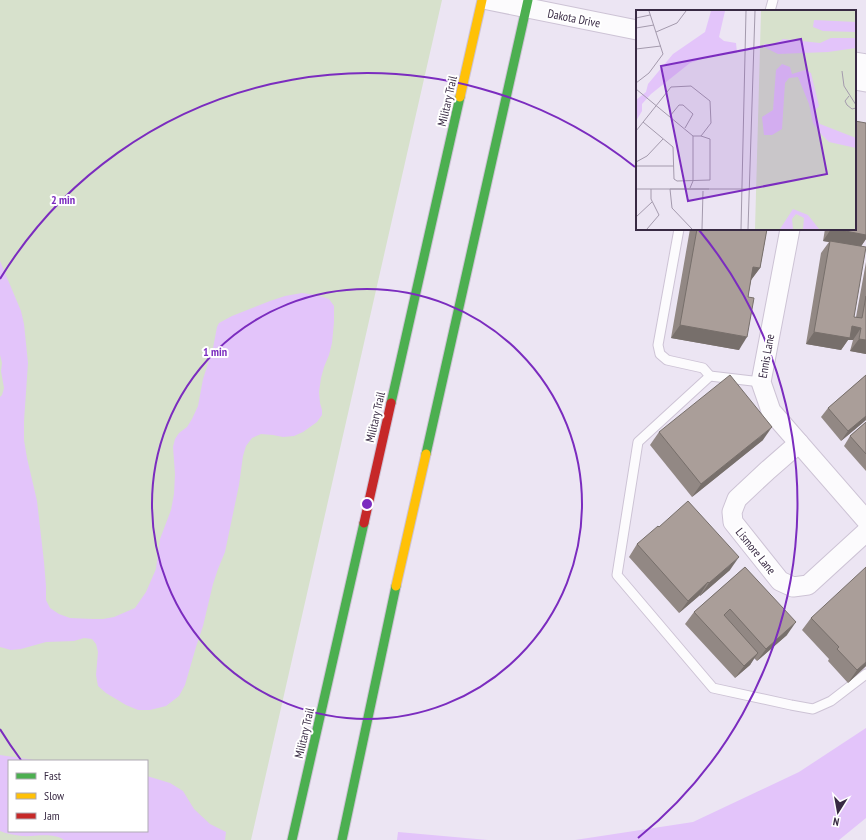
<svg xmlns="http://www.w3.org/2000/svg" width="866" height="840" viewBox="0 0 866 840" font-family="'PT Sans Narrow',sans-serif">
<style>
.green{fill:#d7e1cc;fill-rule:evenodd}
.water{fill:#e3c4fa}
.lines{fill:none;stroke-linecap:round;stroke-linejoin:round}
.lane-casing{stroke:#cdc3d5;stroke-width:11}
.street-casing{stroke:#cdc3d5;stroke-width:21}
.fast-casing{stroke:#cdc3d5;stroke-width:11}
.slow-casing{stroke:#cdc3d5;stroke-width:11}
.jam-casing{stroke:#cdc3d5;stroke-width:11}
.lane{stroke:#fcfbfd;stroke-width:9}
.street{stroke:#fcfbfd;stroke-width:19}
.fast{stroke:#4caf50;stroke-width:9}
.slow{stroke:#ffc107;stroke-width:9}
.jam{stroke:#c62828;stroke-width:9}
.wall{fill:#928884}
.shaded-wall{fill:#776f6b}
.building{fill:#aa9e99;stroke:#776f6b}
.ring{fill:none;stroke:#7b2cbf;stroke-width:2}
.labels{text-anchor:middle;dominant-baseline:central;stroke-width:4;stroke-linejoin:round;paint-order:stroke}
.street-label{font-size:12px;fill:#382a43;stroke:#fff}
.inset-road{fill:none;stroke:#a49aad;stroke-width:1}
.view{fill:#7b2cbf;fill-opacity:0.15;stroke:#7b2cbf;stroke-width:2}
.inset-edge{fill:none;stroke:#382a43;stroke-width:2}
.centre{fill:#7b2cbf;stroke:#fff;stroke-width:2}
.ring-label{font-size:12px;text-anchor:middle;font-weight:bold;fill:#7b2cbf;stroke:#fff;stroke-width:4;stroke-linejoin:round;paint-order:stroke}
</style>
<rect width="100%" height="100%" fill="#ece5f3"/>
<path class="green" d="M0,0H442L251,840H0ZM9,761H147V831H9Z"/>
<g class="water">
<path d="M0,261L21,311L24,324L28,363L24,421V440L27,458L37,501L44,562L46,586V600L50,608L59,614L70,618L93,619H103L114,617L135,608L146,592L156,569L160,539L171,510L174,494L175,474L173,447L175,439L179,433L187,427L192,419L198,406L203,379L213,348L217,327L219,323L232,316L270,301L285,296L302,293L316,295L329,299L334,306V322L332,343L329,355L324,367L321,378L319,392L320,403L322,410V415L317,422L303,432L294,436L283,437L273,435L261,434L252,438L246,446L243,456L239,485L225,552L218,569L213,584L203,626L196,647L185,685L179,696L166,706L150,710H138L126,705L106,693L98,686L96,675L98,652L96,644L92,639L84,638L74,641L46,642L21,649L11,650L0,647V397L2,395L4,388L1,371L2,363L0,355Z"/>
<path d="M866,728V818L839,840H575L693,822L799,772Z"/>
<path d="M0,755L41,761H9V831H147V776L170,783L183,791L194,809L210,824L226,832L225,840H64C52,832 36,837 22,836C15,835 7,834 0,831Z"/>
<path d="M398,832L488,840H397Z"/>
</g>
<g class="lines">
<defs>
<g id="lane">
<path d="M770,11L773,0"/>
<path d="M679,229L658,345L660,354L667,360L703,368L710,376"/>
<path d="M761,382L710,376L638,442L617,575L713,688L791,705L813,709L831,701L866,674"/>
</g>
<g id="street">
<path d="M488,0L637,30"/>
<path d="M855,62L866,64"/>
<path d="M855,80L866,82"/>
<path d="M790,229L761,382L771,411L866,520"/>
<path d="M799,443L768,470L737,499L732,512L733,522L780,581L793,587L808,585L866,532"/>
</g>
<g id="fast">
<path d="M391,403L460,97"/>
<path d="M426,454L528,0"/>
<path d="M292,840L364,523"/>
<path d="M342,840L396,586"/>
</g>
<g id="slow">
<path d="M460,97L482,0"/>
<path d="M396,586L426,454"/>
</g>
<path id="jam" d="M364,523L391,403"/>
</defs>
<use href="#lane" class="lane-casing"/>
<use href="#street" class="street-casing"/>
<use href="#fast" class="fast-casing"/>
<use href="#slow" class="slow-casing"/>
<use href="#jam" class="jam-casing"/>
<use href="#lane" class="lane"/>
<use href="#street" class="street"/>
<use href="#fast" class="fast"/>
<use href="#slow" class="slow"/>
<use href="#jam" class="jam"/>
</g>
<g class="wall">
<path d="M690,229H767L760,268L751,280L739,350L671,338Z"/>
<path d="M825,229H855L866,239L861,246L854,317H856L866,262V354L850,351L853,340H848L841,350L806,344L821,253L829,242L823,241Z"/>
<path d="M866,375V420L841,441L821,417L828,408Z"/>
<path d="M866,422V471L844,446L850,436Z"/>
<path d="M659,432L763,440L692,497L650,445Z"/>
<path d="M659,527L730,570L700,596V595L679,613L629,557L637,544Z"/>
<path d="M745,567L787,635L757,661L754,658L750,665L735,678L685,624L694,612Z"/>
<path d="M811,618L866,666L848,683L828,661L829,659L802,630Z"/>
</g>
<g class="shaded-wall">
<path d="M831,229L866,230V239L860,248L830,241L829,242L823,241Z"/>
<path d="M753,267L760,268L751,280L744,279Z"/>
<path d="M680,325L747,337L739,350L671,338Z"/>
<path d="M852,326L861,328L853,340H848L841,350L806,344L814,332Z"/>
<path d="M859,339L866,340V354L850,351Z"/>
<path d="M866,416V420L841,441L848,431Z"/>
<path d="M772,427L763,440L692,497L701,484Z"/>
<path d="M739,557L730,570L700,596L709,583Z"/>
<path d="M708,582L700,595L679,613L688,601Z"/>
<path d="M796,622L787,635L757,661L766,649Z"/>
<path d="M758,653L750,665L735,678L744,666Z"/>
<path d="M866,662V666L848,683L857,670Z"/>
</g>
<g class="building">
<path d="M855,121L866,123V235L835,229H855Z"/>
<path d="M697,229H767L760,268L753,267L748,297L754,298L747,337L680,325Z"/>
<path d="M830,241L866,247L854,317L862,318L866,296V340L859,339L861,328L852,326L850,338L814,332Z"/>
<path d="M730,375L772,427L701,484L659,432Z"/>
<path d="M866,375V416L848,431L828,408Z"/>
<path d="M866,422V454L850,436Z"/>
<path d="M688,501L739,557L709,583L708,582L688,601L637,544L658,526L659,527Z"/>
<path d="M745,567L796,622L766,649L730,609L724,615L758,653L744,666L694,612Z"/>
<path d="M866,567V662L857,670L837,649L839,647L811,618Z"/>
</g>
<g class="ring">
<circle cx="367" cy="504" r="215"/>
<path d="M21 760A430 430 0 0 1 0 729M0 279A430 430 0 0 1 635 167M699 230A430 430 0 0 1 638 838"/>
</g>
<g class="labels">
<g class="street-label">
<text transform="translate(574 18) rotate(11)">Dakota Drive</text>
<text transform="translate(447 101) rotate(-77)">Military Trail</text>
<text transform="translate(766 356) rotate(-80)">Ennis Lane</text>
<text transform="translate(375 417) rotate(-77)">Military Trail</text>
<text transform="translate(756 551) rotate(51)">Lismore Lane</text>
<text transform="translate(304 733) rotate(-77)">Military Trail</text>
</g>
</g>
<g transform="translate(636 10)">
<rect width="220" height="220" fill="#ece5f3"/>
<path d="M125,1H220V219H119Z" fill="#d7e1cc"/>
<path d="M75,1H89L83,27L88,31L100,33L101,43L77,45L54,53L15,84L6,94V101L0,111V90L10,82L12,74L37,44L69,22ZM178,10L220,12V22L187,21L177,17ZM195,28H220V38L192,42L142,44L128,37V34H138L147,29L184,33ZM146,54L154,57L156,64L169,60L175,63L183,96L178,102L184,114L220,128V138L193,132L184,123L177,113L173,94L162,67L153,68L149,73L146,119L136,125H128L126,107L137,100L140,60ZM157,199L172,205L183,219H167L168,208L160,204L156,209L157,219H144Z" fill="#e3c4fa"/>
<path class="inset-road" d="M0,8L14,5M0,18L18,15M20,22L41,13L50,1M0,39L25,36M206,61L208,76L220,95M0,73L13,63L27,44L13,1M0,79L57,126V171L54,178M213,86L209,91L211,95L216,99L220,98M34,106L43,95H47L57,104L49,118M7,112L37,137L38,169L41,171L74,170V129L65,126M0,121L35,77L55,76L74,91L75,113L65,126H57M0,152L11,146L27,129M0,156H38M0,179H73M34,179H113M34,179L36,198L56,219M0,207L16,192M11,219L23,205L15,189V179M66,219L67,181M105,219L110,1M112,219L119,1"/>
<path class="view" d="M165,29L191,164L52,191L25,56Z"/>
<rect width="220" height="220" class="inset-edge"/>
</g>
<circle cx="367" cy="504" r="6" class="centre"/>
<g class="ring-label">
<text x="63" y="204">2 min</text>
<text x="215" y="356">1 min</text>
</g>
<rect x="8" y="760" width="140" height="72" fill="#ffffff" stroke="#afaab4"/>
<rect x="16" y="773" width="20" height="6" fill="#4caf50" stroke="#afaab4"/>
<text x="44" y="780" font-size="12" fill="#382a43">Fast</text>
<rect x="16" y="793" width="20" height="6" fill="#ffc107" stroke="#afaab4"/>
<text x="44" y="800" font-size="12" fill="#382a43">Slow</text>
<rect x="16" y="813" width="20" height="6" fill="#c62828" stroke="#afaab4"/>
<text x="44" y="820" font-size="12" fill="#382a43">Jam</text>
<g transform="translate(838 812) rotate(191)" stroke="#ffffff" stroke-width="3" paint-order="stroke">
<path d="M0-3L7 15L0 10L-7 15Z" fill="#382a43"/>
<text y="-6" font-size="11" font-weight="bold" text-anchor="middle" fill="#382a43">N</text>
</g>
</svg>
